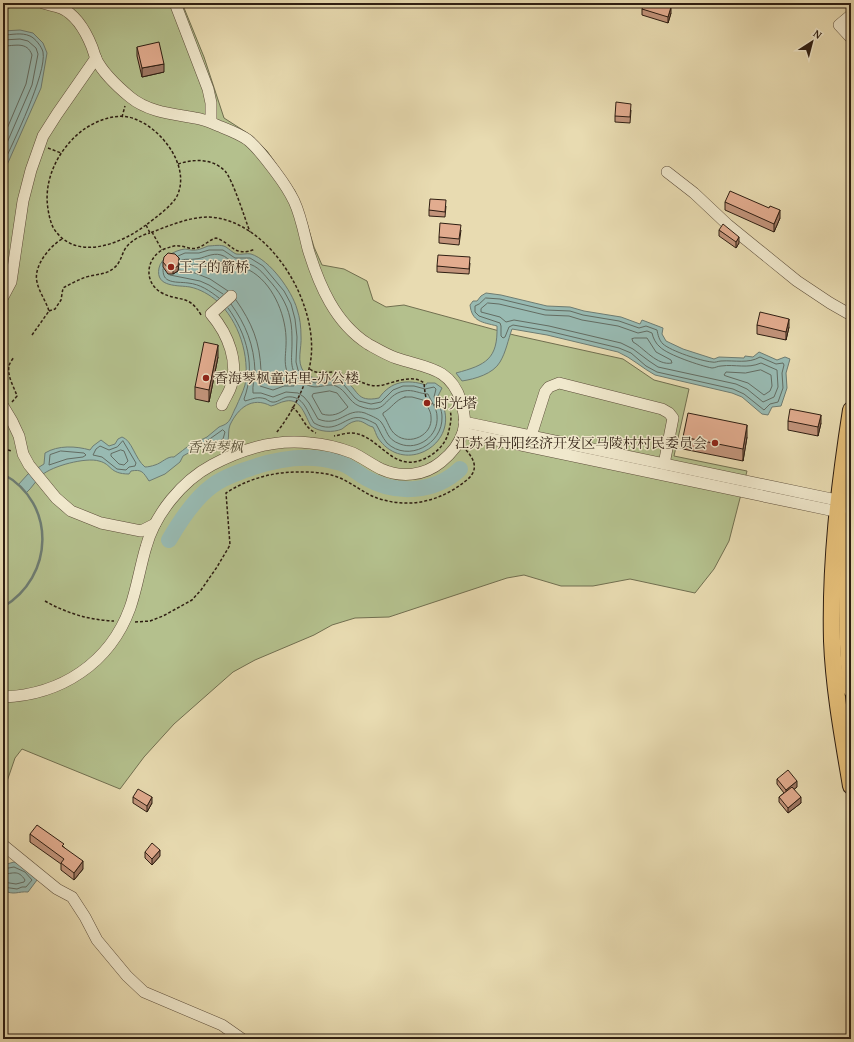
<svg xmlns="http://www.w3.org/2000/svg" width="854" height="1042" viewBox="0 0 854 1042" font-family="'Gentium Book Plus','Noto Serif SC',serif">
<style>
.green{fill:#b4c08d;stroke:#716f50}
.water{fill:#98bab2;stroke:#6e7c72}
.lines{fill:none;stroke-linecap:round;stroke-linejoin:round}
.shore{stroke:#636c62;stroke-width:1}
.stream{stroke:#6e7c72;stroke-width:2.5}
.river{stroke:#98bab2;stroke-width:16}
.minor-casing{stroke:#5c4d3a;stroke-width:12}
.highway-casing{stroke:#2e1e12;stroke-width:18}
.path{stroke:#2e1e12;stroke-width:1.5;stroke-dasharray:3 2;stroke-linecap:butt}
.minor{stroke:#f0e8cc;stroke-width:11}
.highway{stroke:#e4be78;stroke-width:16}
.wall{fill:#c2947b;stroke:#2e1e12}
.shaded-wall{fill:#9e7864;stroke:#2e1e12}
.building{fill:#e2ac8f;stroke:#2e1e12}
.poi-dot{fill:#8f2418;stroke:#f0e8cc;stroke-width:1.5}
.labels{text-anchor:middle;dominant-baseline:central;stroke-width:3;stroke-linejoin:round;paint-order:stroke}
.poi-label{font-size:14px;fill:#2e1e12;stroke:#f0e8cc;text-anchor:start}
.park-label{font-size:14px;font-style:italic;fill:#564f37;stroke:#f0e8cc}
</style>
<rect width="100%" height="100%" fill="#e8dbb1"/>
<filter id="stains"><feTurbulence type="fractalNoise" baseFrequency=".005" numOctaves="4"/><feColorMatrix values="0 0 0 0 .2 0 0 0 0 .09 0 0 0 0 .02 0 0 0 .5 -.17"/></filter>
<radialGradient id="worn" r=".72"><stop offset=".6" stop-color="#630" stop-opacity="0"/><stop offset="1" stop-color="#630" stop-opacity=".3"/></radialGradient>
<path class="green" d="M3,3H182L204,57L224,118L252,136L267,151L295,191L306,220L314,247L322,265L344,269L367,281L373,300L386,307L404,305L514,335L623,359L654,380L689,389L674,456L747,471L729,541L714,569L695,593L630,579L593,586H561L524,575L507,578L389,617L355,618L332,625L314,635L255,660L233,672L174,724L144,757L120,789L22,749L15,758L3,793Z"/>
<g class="water">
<path d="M20,30L33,33L43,43L47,53L41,88L3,174V31Z"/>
<path d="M208,246C213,246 221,244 226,247C229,249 232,252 236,254C241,255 247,253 251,254C270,260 292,291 297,309C300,318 301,327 301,336C302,348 296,362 304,372C316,385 329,371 344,380C359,389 355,403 379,398C391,381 407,379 426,385L427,383H435L442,388L438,396C467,439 406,479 378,438C376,435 375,430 373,427C367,426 363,420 356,421C350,422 346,426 342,429C333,433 319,432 311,426C305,416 301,398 286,401C280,402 276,405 271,406C252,396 238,408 230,425C228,430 229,436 228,441L209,452L204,448H201L190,452L183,456L180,462L165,474L149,481C143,472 142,469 131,471L129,474C109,474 112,464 99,461C86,457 52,466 42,475C36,480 32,488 26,493L18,485L28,474L44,464L45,453C58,445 76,446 90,450L93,446L101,440L109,446L115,444L118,439L122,437C132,440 135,459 145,467C148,467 152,466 155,465C162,463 167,456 174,457C180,453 185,448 191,444C196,441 202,440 207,437C211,434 215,430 219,427C221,426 225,425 227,423C231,420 233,412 236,407C239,400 243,392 245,385C250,356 239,321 217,301C210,295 200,289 190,287C179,285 155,288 159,268C161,258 175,250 185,249C185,249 190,250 191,250C197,251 203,248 208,246Z"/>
<path d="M486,293L501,295L547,306L570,307L584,311L621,317L640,324L642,320L663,328L662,334L666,341L683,349L714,359L719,357L744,358L745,356L753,357L759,352L777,360L785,357L790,359L786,373L787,388L781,406L772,407L768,415L762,414L742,397L732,393L655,375C642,368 632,358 618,352L547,335L512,329C508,340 506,352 500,362C493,374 475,379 462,381L456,373C486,365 498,359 497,326C482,322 472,322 470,305L473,301H477L481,296Z"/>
<path d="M14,862L28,868L37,880L28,892C18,891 14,896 3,890V866L7,864Z"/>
</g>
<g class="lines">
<g class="shore">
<path d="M3,35C12,35 21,32 30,36C35,38 42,47 43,52C47,73 13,143 3,164"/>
<path d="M3,40L20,39L28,41L36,48L38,54L32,85L3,152"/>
<path d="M3,46C15,46 27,41 32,55L26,84L3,138"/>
<path d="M178,256L185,253H199L209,250H223L235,258H250L263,266L284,291L291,304L295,319L297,337L296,362L298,370L308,380L315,383L333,380L338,381L344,385L355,398L359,401L371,404L381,402L393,390L403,386H414L425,389L434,387L436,389L434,397C438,403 442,409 442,417C443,444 408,463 387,443C382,437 380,431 376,424C372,422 367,419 362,418C345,414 337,436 314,423C307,412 304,395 287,397C282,398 277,403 272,402C271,402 267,400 266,399C257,396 253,399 245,401L244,399C256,367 247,334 228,308"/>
<path d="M180,261C185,258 189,260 195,259C203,259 212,252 221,255C226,256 229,261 234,262C239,264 245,262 249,264C257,266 263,273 268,279C278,290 287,303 290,318C292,326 292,335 292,343C292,360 288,372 304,383C317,392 325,382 336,386C346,390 349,402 359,406C388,417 383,395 404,391C413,389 420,394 428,394C431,401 437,409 437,416C439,436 418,451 400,444C386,439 388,431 381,422C378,418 369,415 365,413C346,407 340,428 318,419L309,403L304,397L298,393L286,392L273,397L261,393H253C252,386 255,378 255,371C254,345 246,325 231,304"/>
<path d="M179,267C187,264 195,266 203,264C208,262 212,260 218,261C223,261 227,266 231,268C237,270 244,268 249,270C272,282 285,313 286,337C287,357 280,367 295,384L294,386H284L273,390L260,386C260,381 261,376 261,371C260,342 252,323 236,300"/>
<path d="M163,269C163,274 164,278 168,280C174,283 182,282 188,283C200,284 210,291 219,298"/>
<path d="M179,270L195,273L210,279L228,291"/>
<path d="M170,275L200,281L209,285L223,294"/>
<path d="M486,298L500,299L546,310L570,311L583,315L619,321L639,328L646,326L657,330C658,335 659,340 663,344C671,351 701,361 712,362C715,363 718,361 721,361C735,360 748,364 760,357L776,364L783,363L784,365L782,373L783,388L778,402L770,404L764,410L744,394L733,389L657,372L646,366L631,353L619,348L548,331L513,325L509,327L505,337L503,338L501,336V326L500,323L479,316L475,312V306L479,304Z"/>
<path d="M488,303L499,304L545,315L569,316L582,320L618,326L638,333L647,331L652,333C653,338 656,344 660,347C668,355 701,366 712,368C715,368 718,366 721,366C736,364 747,369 761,363L777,370L778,387L774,397L763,402L747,389L736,384L658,367L649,361L633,349L621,343L549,326L514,320L506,322L500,317L481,312V309Z"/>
<path d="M635,338H647L656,352L671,360L672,363C657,366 644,348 633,342L632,339Z"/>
<path d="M761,370L771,375L772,386L770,391L764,395L748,383L726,376L724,375L726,372L745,373Z"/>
<path d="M330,391L337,393L348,407C340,414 332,417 322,414L312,396L313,394Z"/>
<path d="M405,397H412L423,400C426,405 431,410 431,417C433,435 410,446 396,435C389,430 388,421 383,415V413C392,408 395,400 405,397Z"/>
<path d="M223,430L225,432L223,439L210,447L206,445V442Z"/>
<path d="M123,441L136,463L135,466L129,467L126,470L117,469L102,457L93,455L96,449L100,446L109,450L117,447Z"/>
<path d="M121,450L124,451L128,461L124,465L119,464L111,456V454Z"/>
<path d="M61,451L84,453L86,455L83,457L67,459L49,465L50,455Z"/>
<path d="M3,869L14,867L25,872L32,880L26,887H22L17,889L3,887"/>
<path d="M3,874C13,874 18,869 25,880L24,882L16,884L3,882"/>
</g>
<path class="stream" d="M3,474C57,503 54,577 3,607"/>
<path class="river" d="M169,540C180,521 194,499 212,486C222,478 234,474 245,470C275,459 306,453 337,462C348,464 357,473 366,478C396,495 435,493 460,469"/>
<defs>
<g id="minor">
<path d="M175,3L208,89L211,103V122"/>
<path d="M3,4L7,3"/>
<path d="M851,15L839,25L851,38"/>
<path d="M667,172L694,193L728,225L797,281L830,303L851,315"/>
<path d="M3,297L11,282L23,201L31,170L43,136L57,114L96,58"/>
<path d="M222,405C224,400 228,394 230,389C240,363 228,334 211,314L231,296"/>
<path d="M3,406L12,421L19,436L23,454L29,465L56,498L71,511L101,523L141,531L155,524"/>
<path d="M464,422L851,503"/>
<path d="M463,433L844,513"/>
<path d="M531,436L545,392L549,387L559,383L662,409L669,413L673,418L664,464"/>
<path d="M3,697C61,695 110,663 130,608C137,588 140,567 146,547C155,514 182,481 212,465C242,449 277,439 310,443C324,444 340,448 353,453C363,458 371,464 381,469C401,478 424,476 441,462C451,454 459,445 463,432C466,421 464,412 461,401C450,367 426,368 396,358C387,355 377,349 368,344C335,323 319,285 308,249C304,233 301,216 294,201C289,191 283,182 277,174C268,162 259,149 248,140C240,134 229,130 219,126C212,123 204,119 195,118C173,114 148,112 130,97C118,87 103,73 96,59C95,56 93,50 92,47C86,32 77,15 61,8C56,6 49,5 43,3"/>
<path d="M3,845L57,889L72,897L85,917L97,940L127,976L144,992L222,1025L242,1039"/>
</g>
<g id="highway">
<path d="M851,410C839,487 830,564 832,641C834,690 843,738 851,786"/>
<path d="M851,518C847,575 845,632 851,689"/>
</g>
</defs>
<use href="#minor" class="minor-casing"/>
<use href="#highway" class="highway-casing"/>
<g class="path">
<path d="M122,117L125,106"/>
<path d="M48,148L61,153"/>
<path d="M178,164C194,159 212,158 225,171C233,180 245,219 250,232"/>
<path d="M146,225C121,244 76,262 54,229C51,224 49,216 48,209C43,179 59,148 83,130C97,120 118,112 135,119C162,129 191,167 177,196C172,206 155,218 146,225L150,233C168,226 189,217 209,217C272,220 324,311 309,369C305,388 289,418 276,433"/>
<path d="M152,232L162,250"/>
<path d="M49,311L55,309L61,300L63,288C70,284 78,280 86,277C96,274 106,275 114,268C121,262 121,256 125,249C130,241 141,235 150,233"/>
<path d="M201,315C189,294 179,302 162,293C142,282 146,255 167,248C171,247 175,245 179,246C185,246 191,250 197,248C204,246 209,240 216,238C232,243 234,258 255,249"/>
<path d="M32,335L49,311C46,301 39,292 37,282C33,266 50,246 62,239"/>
<path d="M310,369C318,376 330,370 340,373C355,376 365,389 383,385C395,382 413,374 424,383C426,405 426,403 449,408C453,416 450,426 448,434C445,444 437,452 428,457C395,475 383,441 358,434C350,431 341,435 334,436"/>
<path d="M12,402L17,396C14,387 7,376 9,366C9,364 12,360 14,357"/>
<path d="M292,407C303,415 303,427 316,433"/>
<path d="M3,449L12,451"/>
<path d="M3,521L6,524L3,538"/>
<path d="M45,601C66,613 89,620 114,621"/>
<path d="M135,622L150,621L163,616L192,600L201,590L217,567L230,545L226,493C249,478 276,471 304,472C316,472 328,473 340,478C354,484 366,495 380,499C413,509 443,500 468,479C479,469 474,459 466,450"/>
</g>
<use href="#minor" class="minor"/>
<use href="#highway" class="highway"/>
</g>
<g class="wall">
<path d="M642,9L671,13L668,23L642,15Z"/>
<path d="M137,47L164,72L142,77L137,56Z"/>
<path d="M631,110L630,123L615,122V116Z"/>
<path d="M725,202L780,218L774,232L725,210Z"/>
<path d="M446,206L445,217L429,216V210Z"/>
<path d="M461,230L459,245L439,243V237Z"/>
<path d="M719,230L739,243L736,248L719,236Z"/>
<path d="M163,262L179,264L178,271L173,274H168L163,267Z"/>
<path d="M470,263L469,274L437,272V266Z"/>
<path d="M757,325L789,327L786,340L757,334Z"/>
<path d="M218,357L209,402L195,399V387Z"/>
<path d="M788,421L821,423L818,436L788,430Z"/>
<path d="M683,437H747L743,461L683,449Z"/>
<path d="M777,779L797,787L794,789L801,803L788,813L779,802V797L784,793L777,784Z"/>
<path d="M133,797L152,803L147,812L133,803Z"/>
<path d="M30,834L64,847L83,869L74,880L61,870V864L30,842Z"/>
<path d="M145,852L160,856L152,865L145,858Z"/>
</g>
<g class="shaded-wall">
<path d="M671,7V13L668,23V17Z"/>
<path d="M164,64V72L142,77V68Z"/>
<path d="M780,210V218L774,232V224Z"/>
<path d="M739,237V243L736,248V242Z"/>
<path d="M179,258V264L178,271L173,274V269Z"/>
<path d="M789,319V327L786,340V332Z"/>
<path d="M218,345V357L209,402V390Z"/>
<path d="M821,415V423L818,436V427Z"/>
<path d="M747,425V437L743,461V449Z"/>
<path d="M797,781V787L786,796V790Z"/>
<path d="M152,797V803L147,812V806Z"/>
<path d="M801,797V803L788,813V808Z"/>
<path d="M160,850V856L152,865V859Z"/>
<path d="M83,861V869L74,880V873Z"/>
</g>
<g class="building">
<path d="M644,3H658L671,7L668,17L642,9Z"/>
<path d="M159,42L164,64L142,68L137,47Z"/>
<path d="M616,102L631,104L630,117L615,116Z"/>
<path d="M730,191L769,208L770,206L780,210L774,224L725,202Z"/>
<path d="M430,199L446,200L445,212L429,210Z"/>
<path d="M440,223L461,225L459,239L439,237Z"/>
<path d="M723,224L739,237L736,242L719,230Z"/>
<path d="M168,253L175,254L179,258L178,266L173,269L168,268L163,262L164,257Z"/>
<path d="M438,255L470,257L469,269L437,266Z"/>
<path d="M760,312L789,319L786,332L757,325Z"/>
<path d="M204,342L218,345L209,390L195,387Z"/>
<path d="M790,409L821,415L818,427L788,421Z"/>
<path d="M688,413L747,425L743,449L683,437Z"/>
<path d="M788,770L797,781L786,790L777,779Z"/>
<path d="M792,787L801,797L788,808L779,797Z"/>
<path d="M138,789L152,797L147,806L133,797Z"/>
<path d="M37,825L64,844L62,846L83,861L74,873L61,863L64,859L30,834Z"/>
<path d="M152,843L160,850L152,859L145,852Z"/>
<path d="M58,1037L62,1039H57Z"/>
</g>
<g class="poi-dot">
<circle cx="171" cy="267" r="4"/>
<circle cx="206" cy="378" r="4"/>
<circle cx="427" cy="403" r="4"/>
<circle cx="715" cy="443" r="4"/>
</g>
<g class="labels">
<g class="poi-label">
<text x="179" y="267">王子的箭桥</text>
<text x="214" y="378">香海琴枫童话里-办公楼</text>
<text x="435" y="403">时光塔</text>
<text x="707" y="443" text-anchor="end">江苏省丹阳经济开发区马陵村村民委员会</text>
</g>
<g class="park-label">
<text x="215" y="447">香海琴枫</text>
</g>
</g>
<rect width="854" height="1042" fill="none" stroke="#e8dbb1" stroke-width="16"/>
<rect x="4" y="4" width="846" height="1034" fill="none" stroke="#2e1e12" stroke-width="2"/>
<rect x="8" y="8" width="838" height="1026" fill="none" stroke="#2e1e12"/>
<g transform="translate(812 42) rotate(36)" stroke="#f0e8cc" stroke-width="3" paint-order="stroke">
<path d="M0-3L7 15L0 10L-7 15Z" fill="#2e1e12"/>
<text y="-6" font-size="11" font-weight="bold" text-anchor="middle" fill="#2e1e12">N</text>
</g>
<rect width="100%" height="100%" filter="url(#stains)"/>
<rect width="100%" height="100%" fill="url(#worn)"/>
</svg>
